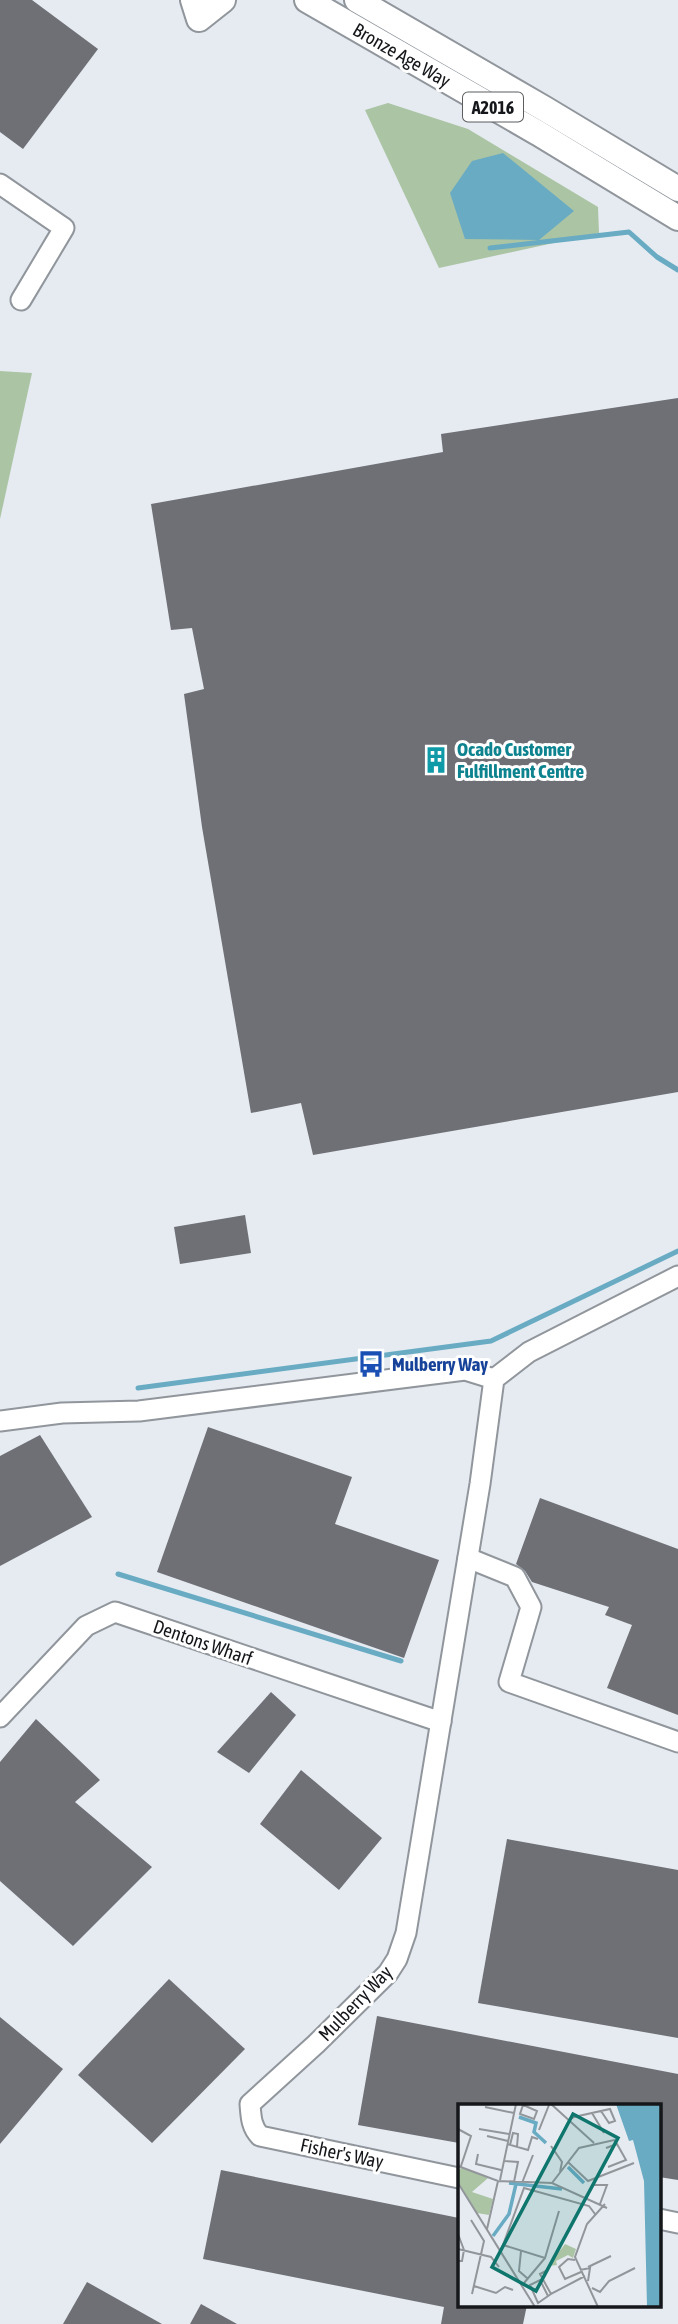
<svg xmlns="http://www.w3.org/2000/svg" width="678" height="2324" viewBox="0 0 678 2324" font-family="'Asap Condensed',sans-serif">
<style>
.green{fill:#abc4a4}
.water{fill:#69abc3}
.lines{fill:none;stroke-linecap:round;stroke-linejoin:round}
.stream{stroke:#69abc3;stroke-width:5}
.building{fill:#6f6f76}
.minor-casing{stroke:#90969c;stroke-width:23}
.major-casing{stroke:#90969c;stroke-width:28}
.minor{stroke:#fff;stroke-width:19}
.major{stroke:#fff;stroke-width:24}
.labels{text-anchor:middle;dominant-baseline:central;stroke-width:6;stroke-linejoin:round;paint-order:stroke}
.shield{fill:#fff;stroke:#5b5d5f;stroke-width:2}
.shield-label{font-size:18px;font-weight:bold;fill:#15171a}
.street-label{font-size:19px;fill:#15171a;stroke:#fff}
.culture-label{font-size:19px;font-weight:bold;fill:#0d838f;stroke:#fff;text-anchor:start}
.transit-label{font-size:19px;font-weight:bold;fill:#164399;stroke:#fff;text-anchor:start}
.inset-river{fill:none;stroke:#69abc3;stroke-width:3.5}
.inset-road{fill:none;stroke:#92969b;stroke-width:2}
.view{fill:#0f766e;fill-opacity:0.15;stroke:#0f766e;stroke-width:3.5}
.inset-edge{fill:none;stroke:#15171a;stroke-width:3.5}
</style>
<rect width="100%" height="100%" fill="#e5ebf1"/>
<g class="green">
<path d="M388,103L468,129L598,207L599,233L439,268L365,110Z"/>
<path d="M0,371L32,373L0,519Z"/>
</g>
<path class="water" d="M503,153L574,211L539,240L465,239L450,193L472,161Z"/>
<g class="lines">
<g class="stream">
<path d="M490,248L629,232L657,257L678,270"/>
<path d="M138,1388L491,1341L678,1251"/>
<path d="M118,1574L401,1661"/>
</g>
</g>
<g class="building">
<path d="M0,0H32L98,49L23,149L0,132Z"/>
<path d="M678,398V1092L313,1155L301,1103L251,1113L202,827L184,694L204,689L192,628L171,630L151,504L443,452L441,434Z"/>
<path d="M245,1215L251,1253L180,1264L174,1227Z"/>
<path d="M208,1427L352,1477L335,1524L439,1560L404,1658L157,1572Z"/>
<path d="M40,1435L92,1517L0,1566V1456Z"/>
<path d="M540,1498L678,1549V1715L607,1688L632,1625L605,1615L609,1607L532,1582L525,1571L516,1564Z"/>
<path d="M271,1692L296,1715L249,1773L217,1752Z"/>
<path d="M36,1719L100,1780L75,1802L152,1867L73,1946L0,1881V1762Z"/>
<path d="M301,1770L382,1838L339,1890L260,1824Z"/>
<path d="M507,1839L678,1870V2038L478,2003Z"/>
<path d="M169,1979L245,2049L152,2143L78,2075Z"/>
<path d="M377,2016L678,2074V2180L659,2177V2105H459V2143L358,2125Z"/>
<path d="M0,2017L63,2069L0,2144Z"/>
<path d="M221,2170L459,2218V2305H527L523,2324H441L444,2307L203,2259Z"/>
<path d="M87,2282L162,2324H63Z"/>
<path d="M201,2304L237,2324H190Z"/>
</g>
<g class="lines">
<defs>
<g id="minor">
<path d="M0,184L64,228L21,300"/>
<path d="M0,1421L62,1413L139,1411L465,1370L494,1379"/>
<path d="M468,1558L515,1577L531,1607L509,1682L678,1742"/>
<path d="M0,1717L86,1626L115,1612L441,1722"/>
<path d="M459,2178L260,2136C251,2127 251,2116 250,2104L316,2044L388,1973L397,1959L406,1933L480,1484L494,1379L529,1352L678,1276"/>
<path d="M659,2219L678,2223"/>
</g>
<g id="major">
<path d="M193,0L199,19L223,0"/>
<path d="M307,0L538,133L678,218"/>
<path d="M357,0L545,109L678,189"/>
</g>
</defs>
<use href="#minor" class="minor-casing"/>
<use href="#major" class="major-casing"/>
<use href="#minor" class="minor"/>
<use href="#major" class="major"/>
</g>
<defs>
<symbol id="building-bare" viewBox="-9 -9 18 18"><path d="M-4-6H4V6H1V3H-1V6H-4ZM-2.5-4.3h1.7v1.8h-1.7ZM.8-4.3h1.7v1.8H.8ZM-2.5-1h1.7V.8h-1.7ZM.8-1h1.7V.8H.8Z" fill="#0f9aa8" stroke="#fff" stroke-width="2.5" paint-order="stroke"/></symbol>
<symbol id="bus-bare" viewBox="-9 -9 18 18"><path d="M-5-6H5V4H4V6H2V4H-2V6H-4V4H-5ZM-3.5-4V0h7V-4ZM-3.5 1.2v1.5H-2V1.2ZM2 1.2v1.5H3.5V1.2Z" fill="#1a4fb4" stroke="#fff" stroke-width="2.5" paint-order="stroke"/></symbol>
</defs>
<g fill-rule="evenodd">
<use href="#building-bare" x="417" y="741" width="38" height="38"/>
<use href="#bus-bare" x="352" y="1345" width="38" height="38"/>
</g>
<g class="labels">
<rect class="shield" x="463" y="92.5" width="60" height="29" rx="5"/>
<g class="shield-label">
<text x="493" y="107">A2016</text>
</g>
<g class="street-label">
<text transform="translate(402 55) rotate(30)">Bronze Age Way</text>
<text transform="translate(203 1642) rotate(19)">Dentons Wharf</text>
<text transform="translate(355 2003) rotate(-46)">Mulberry Way</text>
<text transform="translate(342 2153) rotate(12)">Fisher's Way</text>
</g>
<g class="culture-label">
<text x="457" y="749">Ocado Customer<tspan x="457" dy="22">Fulfillment Centre</tspan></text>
</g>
<g class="transit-label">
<text x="392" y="1364">Mulberry Way</text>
</g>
</g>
<g transform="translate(458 2104)">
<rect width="203" height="203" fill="#e5ebf1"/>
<path d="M5,64L30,74L14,88L35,95L31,111L19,109L0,78V65ZM107,140L118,145L115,154L110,151L98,157L99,161L90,162Z" fill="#abc4a4"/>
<path d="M158,0H203V203L189,202L186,77L175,36L171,37Z" fill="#69abc3"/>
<path class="inset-river" d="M61,13L78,19L76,28L88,39M110,63L126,79M51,79L104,85M35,132L51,110L58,80"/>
<path class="inset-road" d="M63,0L79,7L76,15L62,10L65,1M93,0L136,39M27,3L56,9M134,9L146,29M111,16L116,13L152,5L157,17L151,19L143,7M0,25L13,32L3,62M21,25L51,30M81,26L91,1M29,32L50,37M49,40L70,46L74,33L80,35M52,41L55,29L60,30L59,43M93,42L104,58L102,68M20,50L18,60L43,66M47,57L60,58L56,78M110,58L130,77L176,59M0,62L40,77L94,79L149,104M150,63L168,56L159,40M42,76L58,0M0,79L77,203M64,79L75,51M94,79L121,44L156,36L159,40L148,44M135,81H149L142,100M101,107L87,154L45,141L66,84L131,102L137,110M13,116L26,137L14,190M29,125L40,77M0,130L6,146L4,157H0M0,145L33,153L41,163M63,147L61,167L69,174M117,156L110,155L101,163L107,175L123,168M130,163L153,152M122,166L132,164L130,177M88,167L82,170L93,190L127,172M66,179L87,154M16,182L38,189L47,183L55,186M134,184L142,188L151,177L177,164M90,192L82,176L72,181L80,199L93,190M140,203L117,153L129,120L147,100"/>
<path class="view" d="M115,10L160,34L78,187L34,163Z"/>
<rect width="203" height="203" class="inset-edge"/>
</g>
</svg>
